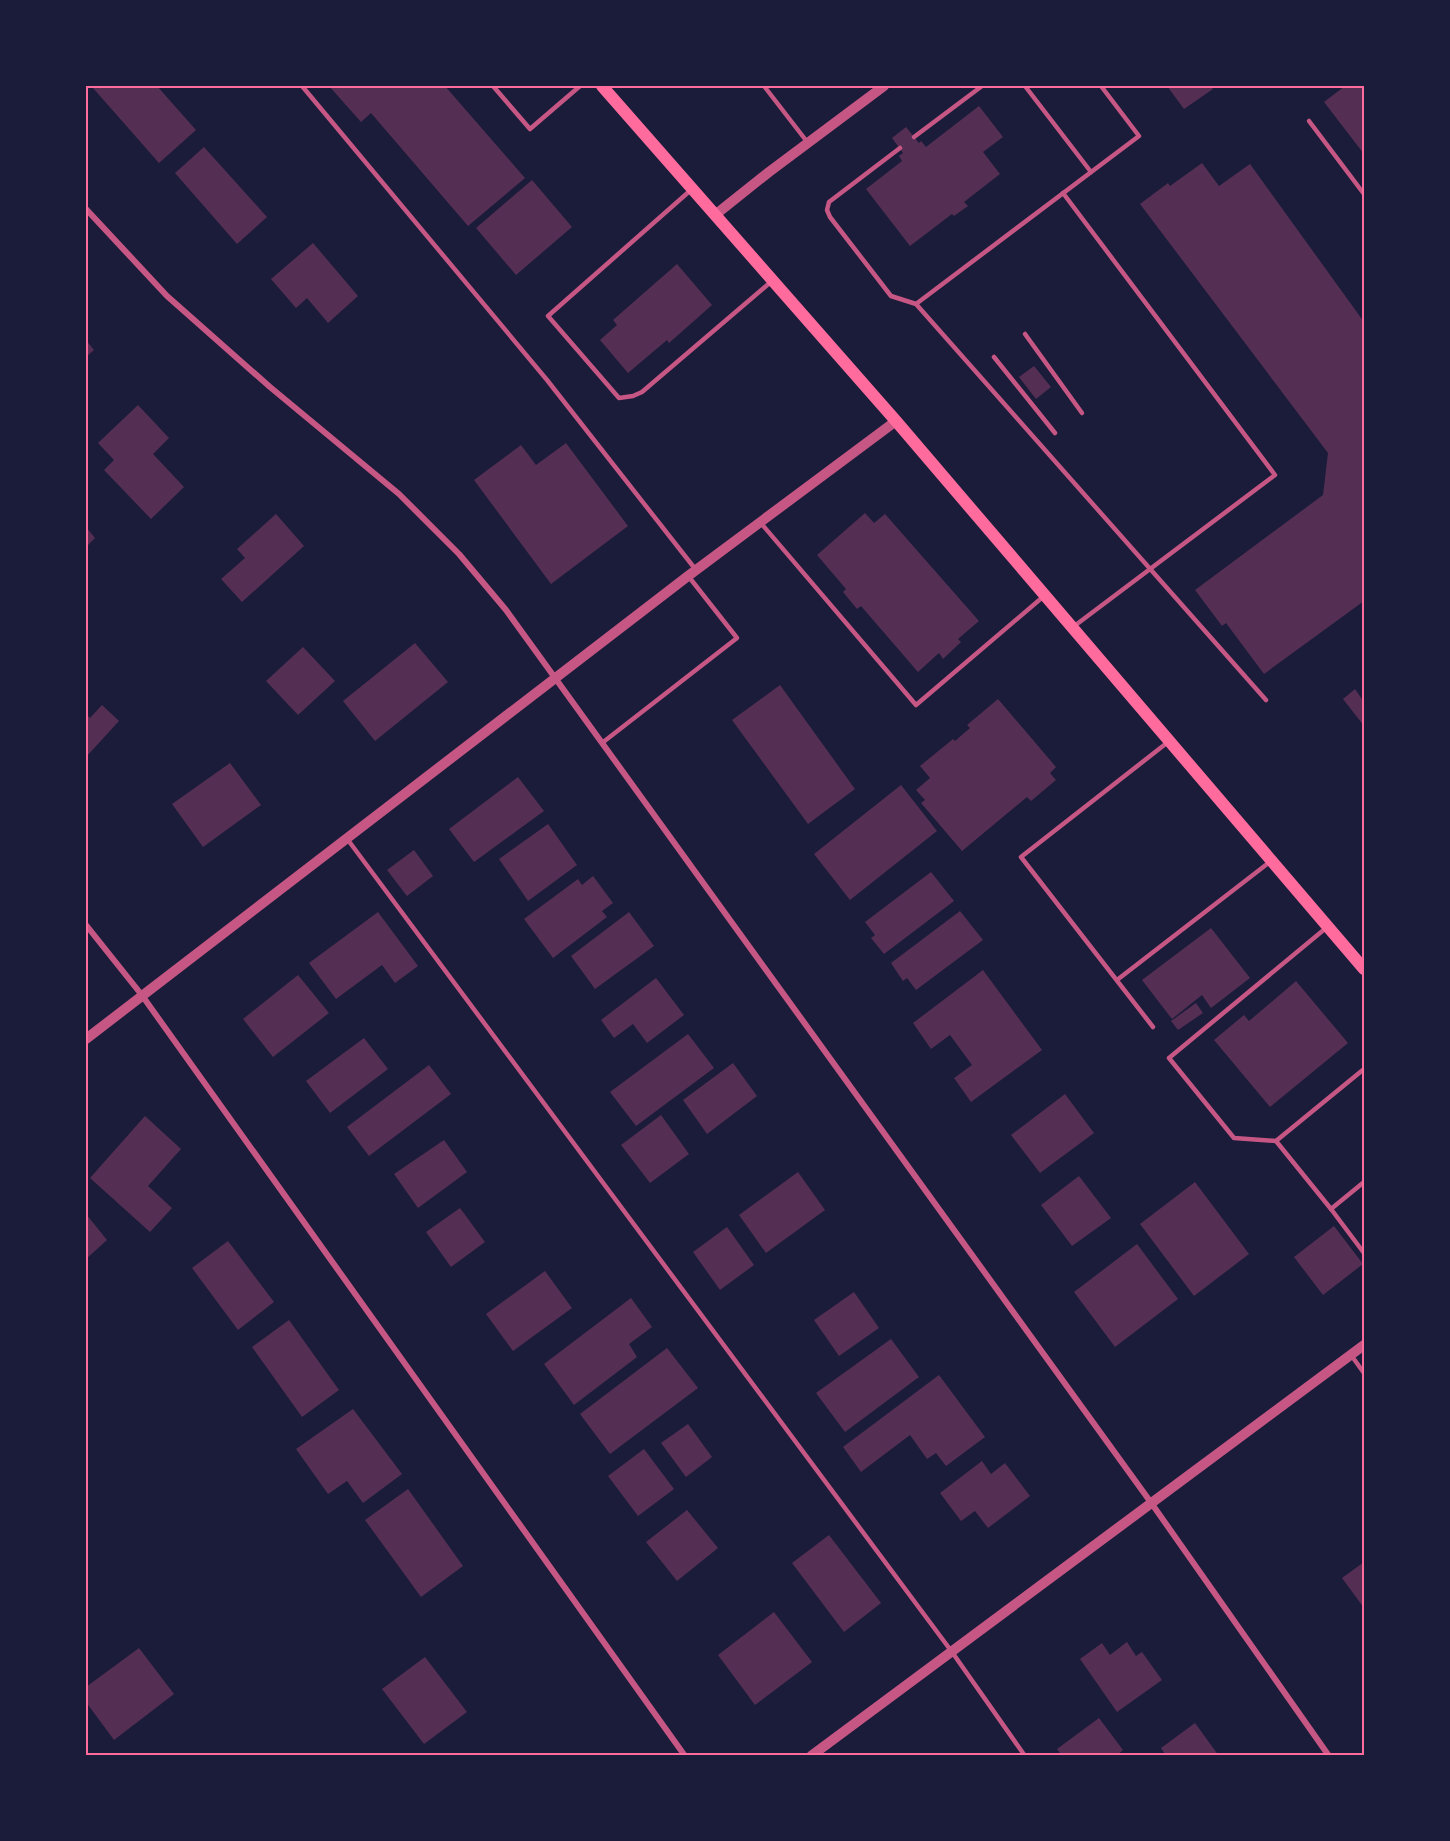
<svg xmlns="http://www.w3.org/2000/svg" width="1450" height="1841" viewBox="0 0 1450 1841" font-family="'Roboto Condensed',sans-serif">
<style>
.building{fill:#542f53}
.lines{fill:none;stroke-linecap:round;stroke-linejoin:round}
.service{stroke:#c65784;stroke-width:4.5}
.minor{stroke:#c65784;stroke-width:6}
.tertiary{stroke:#c65784;stroke-width:10}
.secondary{stroke:#ff6b9d;stroke-width:12}
.neatline{fill:none;stroke:#ff6b9d;stroke-width:2}
</style>
<rect width="100%" height="100%" fill="#1b1b3a"/>
<g class="building">
<path d="M96,86H157L196,130L159,163L93,88Z"/>
<path d="M329,86H445L525,178L468,226L371,113L361,122Z"/>
<path d="M1167,86H1210L1213,89L1184,109Z"/>
<path d="M1345,86H1364V154L1324,102Z"/>
<path d="M979,106L1003,137L983,152L1000,174L964,202L968,206L954,216L952,214L910,246L866,189L902,161L899,156L903,153L892,138L906,127L919,143L921,141L926,147Z"/>
<path d="M204,147L267,217L237,244L175,173Z"/>
<path d="M1202,163L1219,186L1250,164L1364,322V601L1264,674L1226,623L1222,626L1195,590L1323,495L1328,453L1140,204L1168,183L1170,186Z"/>
<path d="M532,180L572,227L516,275L476,228Z"/>
<path d="M313,243L358,296L328,323L307,298L296,308L271,279Z"/>
<path d="M677,264L712,305L669,343L667,340L628,373L600,340L617,325L613,320Z"/>
<path d="M86,340L94,350L86,357Z"/>
<path d="M1034,366L1051,387L1036,399L1019,377Z"/>
<path d="M138,405L169,438L153,454L184,487L151,519L104,470L114,460L98,443Z"/>
<path d="M566,443L628,526L551,584L474,480L521,445L536,465Z"/>
<path d="M865,513L874,523L885,514L979,621L958,639L961,642L943,659L939,653L918,672L861,606L857,609L843,592L846,589L817,555Z"/>
<path d="M276,514L304,546L242,602L221,579L245,558L237,549Z"/>
<path d="M86,527L95,538L86,547Z"/>
<path d="M415,643L448,682L375,741L343,701Z"/>
<path d="M303,647L335,681L298,715L266,681Z"/>
<path d="M780,685L855,789L808,824L732,720Z"/>
<path d="M1355,689L1364,702V726L1343,699Z"/>
<path d="M998,699L1056,767L1050,773L1056,780L1031,801L1027,797L962,851L921,803L925,800L916,790L930,778L920,766L953,739L955,741L970,728L967,725Z"/>
<path d="M102,705L119,721L86,757V714L90,718Z"/>
<path d="M230,763L261,805L203,847L172,804Z"/>
<path d="M518,777L544,811L474,862L449,829Z"/>
<path d="M901,785L937,831L850,900L814,854Z"/>
<path d="M548,824L577,865L528,901L499,859Z"/>
<path d="M414,850L433,876L407,896L387,870Z"/>
<path d="M931,872L954,901L884,954L871,938L875,935L865,922Z"/>
<path d="M593,876L613,903L602,911L607,917L553,958L524,919L578,879L582,885Z"/>
<path d="M960,911L983,940L916,990L907,978L903,981L891,963Z"/>
<path d="M378,912L418,966L395,983L382,965L336,999L309,963Z"/>
<path d="M629,912L654,946L595,989L571,956Z"/>
<path d="M1211,928L1250,978L1211,1008L1202,995L1172,1019L1142,980Z"/>
<path d="M983,970L1042,1050L971,1102L954,1078L972,1065L950,1035L931,1049L913,1023Z"/>
<path d="M298,975L329,1013L273,1057L243,1019Z"/>
<path d="M656,978L684,1015L647,1043L633,1024L614,1038L601,1020Z"/>
<path d="M1296,981L1348,1043L1270,1107L1214,1040L1244,1015L1249,1021Z"/>
<path d="M1196,1003L1203,1013L1178,1030L1171,1021Z"/>
<path d="M688,1034L714,1068L636,1126L610,1092Z"/>
<path d="M364,1038L388,1069L330,1113L306,1081Z"/>
<path d="M733,1063L757,1096L707,1134L683,1100Z"/>
<path d="M429,1065L451,1094L369,1156L347,1127Z"/>
<path d="M1065,1094L1094,1133L1040,1173L1011,1135Z"/>
<path d="M661,1115L689,1154L650,1183L621,1145Z"/>
<path d="M145,1116L181,1149L148,1186L172,1208L150,1232L90,1178Z"/>
<path d="M444,1140L467,1172L418,1208L394,1174Z"/>
<path d="M798,1172L825,1210L766,1253L739,1215Z"/>
<path d="M1079,1176L1111,1218L1072,1246L1041,1205Z"/>
<path d="M1195,1182L1249,1254L1194,1296L1140,1224Z"/>
<path d="M460,1208L485,1242L451,1267L426,1232Z"/>
<path d="M86,1214L107,1240L86,1259Z"/>
<path d="M1334,1226L1363,1264L1323,1295L1294,1257Z"/>
<path d="M727,1227L754,1265L720,1290L693,1252Z"/>
<path d="M228,1241L274,1302L238,1330L192,1268Z"/>
<path d="M1137,1244L1178,1299L1115,1347L1074,1292Z"/>
<path d="M545,1271L572,1308L513,1351L486,1314Z"/>
<path d="M854,1292L879,1328L839,1356L814,1320Z"/>
<path d="M631,1298L652,1327L629,1344L637,1357L574,1405L544,1364Z"/>
<path d="M289,1320L339,1390L302,1417L252,1347Z"/>
<path d="M891,1339L919,1377L845,1432L816,1393Z"/>
<path d="M667,1348L698,1388L610,1454L580,1414Z"/>
<path d="M939,1375L985,1437L946,1466L936,1453L927,1459L910,1435L861,1472L843,1447Z"/>
<path d="M353,1409L402,1474L363,1503L347,1481L328,1494L296,1449Z"/>
<path d="M688,1424L712,1457L686,1477L661,1443Z"/>
<path d="M644,1449L674,1489L638,1516L608,1476Z"/>
<path d="M982,1461L991,1474L1005,1463L1030,1496L988,1528L975,1511L961,1521L940,1493Z"/>
<path d="M408,1489L463,1566L421,1597L365,1520Z"/>
<path d="M687,1510L718,1548L677,1581L646,1542Z"/>
<path d="M829,1535L881,1603L844,1632L792,1563Z"/>
<path d="M1364,1562V1608L1342,1578Z"/>
<path d="M774,1612L812,1662L755,1705L718,1655Z"/>
<path d="M1127,1642L1136,1656L1142,1652L1162,1680L1117,1712L1080,1659L1102,1643L1110,1655Z"/>
<path d="M139,1648L174,1694L114,1740L86,1702V1687Z"/>
<path d="M425,1657L467,1712L424,1744L382,1689Z"/>
<path d="M1099,1718L1123,1750L1116,1756H1062L1057,1749Z"/>
<path d="M1195,1723L1219,1756H1166L1161,1748Z"/>
</g>
<g class="lines">
<g class="service">
<path d="M302,86L547,380L696,570"/>
<path d="M493,86L530,129L580,86"/>
<path d="M764,86L808,143"/>
<path d="M1025,86L1091,172"/>
<path d="M1309,121L1364,194"/>
<path d="M914,137L982,86"/>
<path d="M900,148L829,202L827,210L830,217L891,296L916,304L1266,700"/>
<path d="M692,189L548,316L619,398L633,396L642,392L772,281"/>
<path d="M1063,193L1275,475L1073,627"/>
<path d="M916,304L1139,136L1101,86"/>
<path d="M1025,334L1082,413"/>
<path d="M994,357L1055,433"/>
<path d="M760,522L916,705L1044,596"/>
<path d="M602,743L737,638L689,577"/>
<path d="M348,840L952,1652L1025,1756"/>
<path d="M1117,980L1271,861"/>
<path d="M1153,1027L1021,857L1168,742"/>
<path d="M1364,1069L1276,1141L1331,1209L1364,1182"/>
<path d="M1276,1141L1234,1138L1169,1058L1326,928"/>
<path d="M1331,1209L1364,1253"/>
<path d="M1351,1355L1364,1373"/>
</g>
<g class="minor">
<path d="M86,209L167,296L270,387L399,494L459,554L506,610L1152,1504L1329,1756"/>
<path d="M86,925L141,994L685,1756"/>
</g>
<g class="tertiary">
<path d="M715,215L769,172L884,86"/>
<path d="M86,1039L688,576L896,421"/>
<path d="M811,1756L1364,1345"/>
</g>
<path class="secondary" d="M602,86L896,421L1364,969"/>
</g>
<rect width="1450" height="1841" fill="none" stroke="#1b1b3a" stroke-width="174"/>
<rect x="87" y="87" width="1276" height="1667" class="neatline"/>
</svg>
